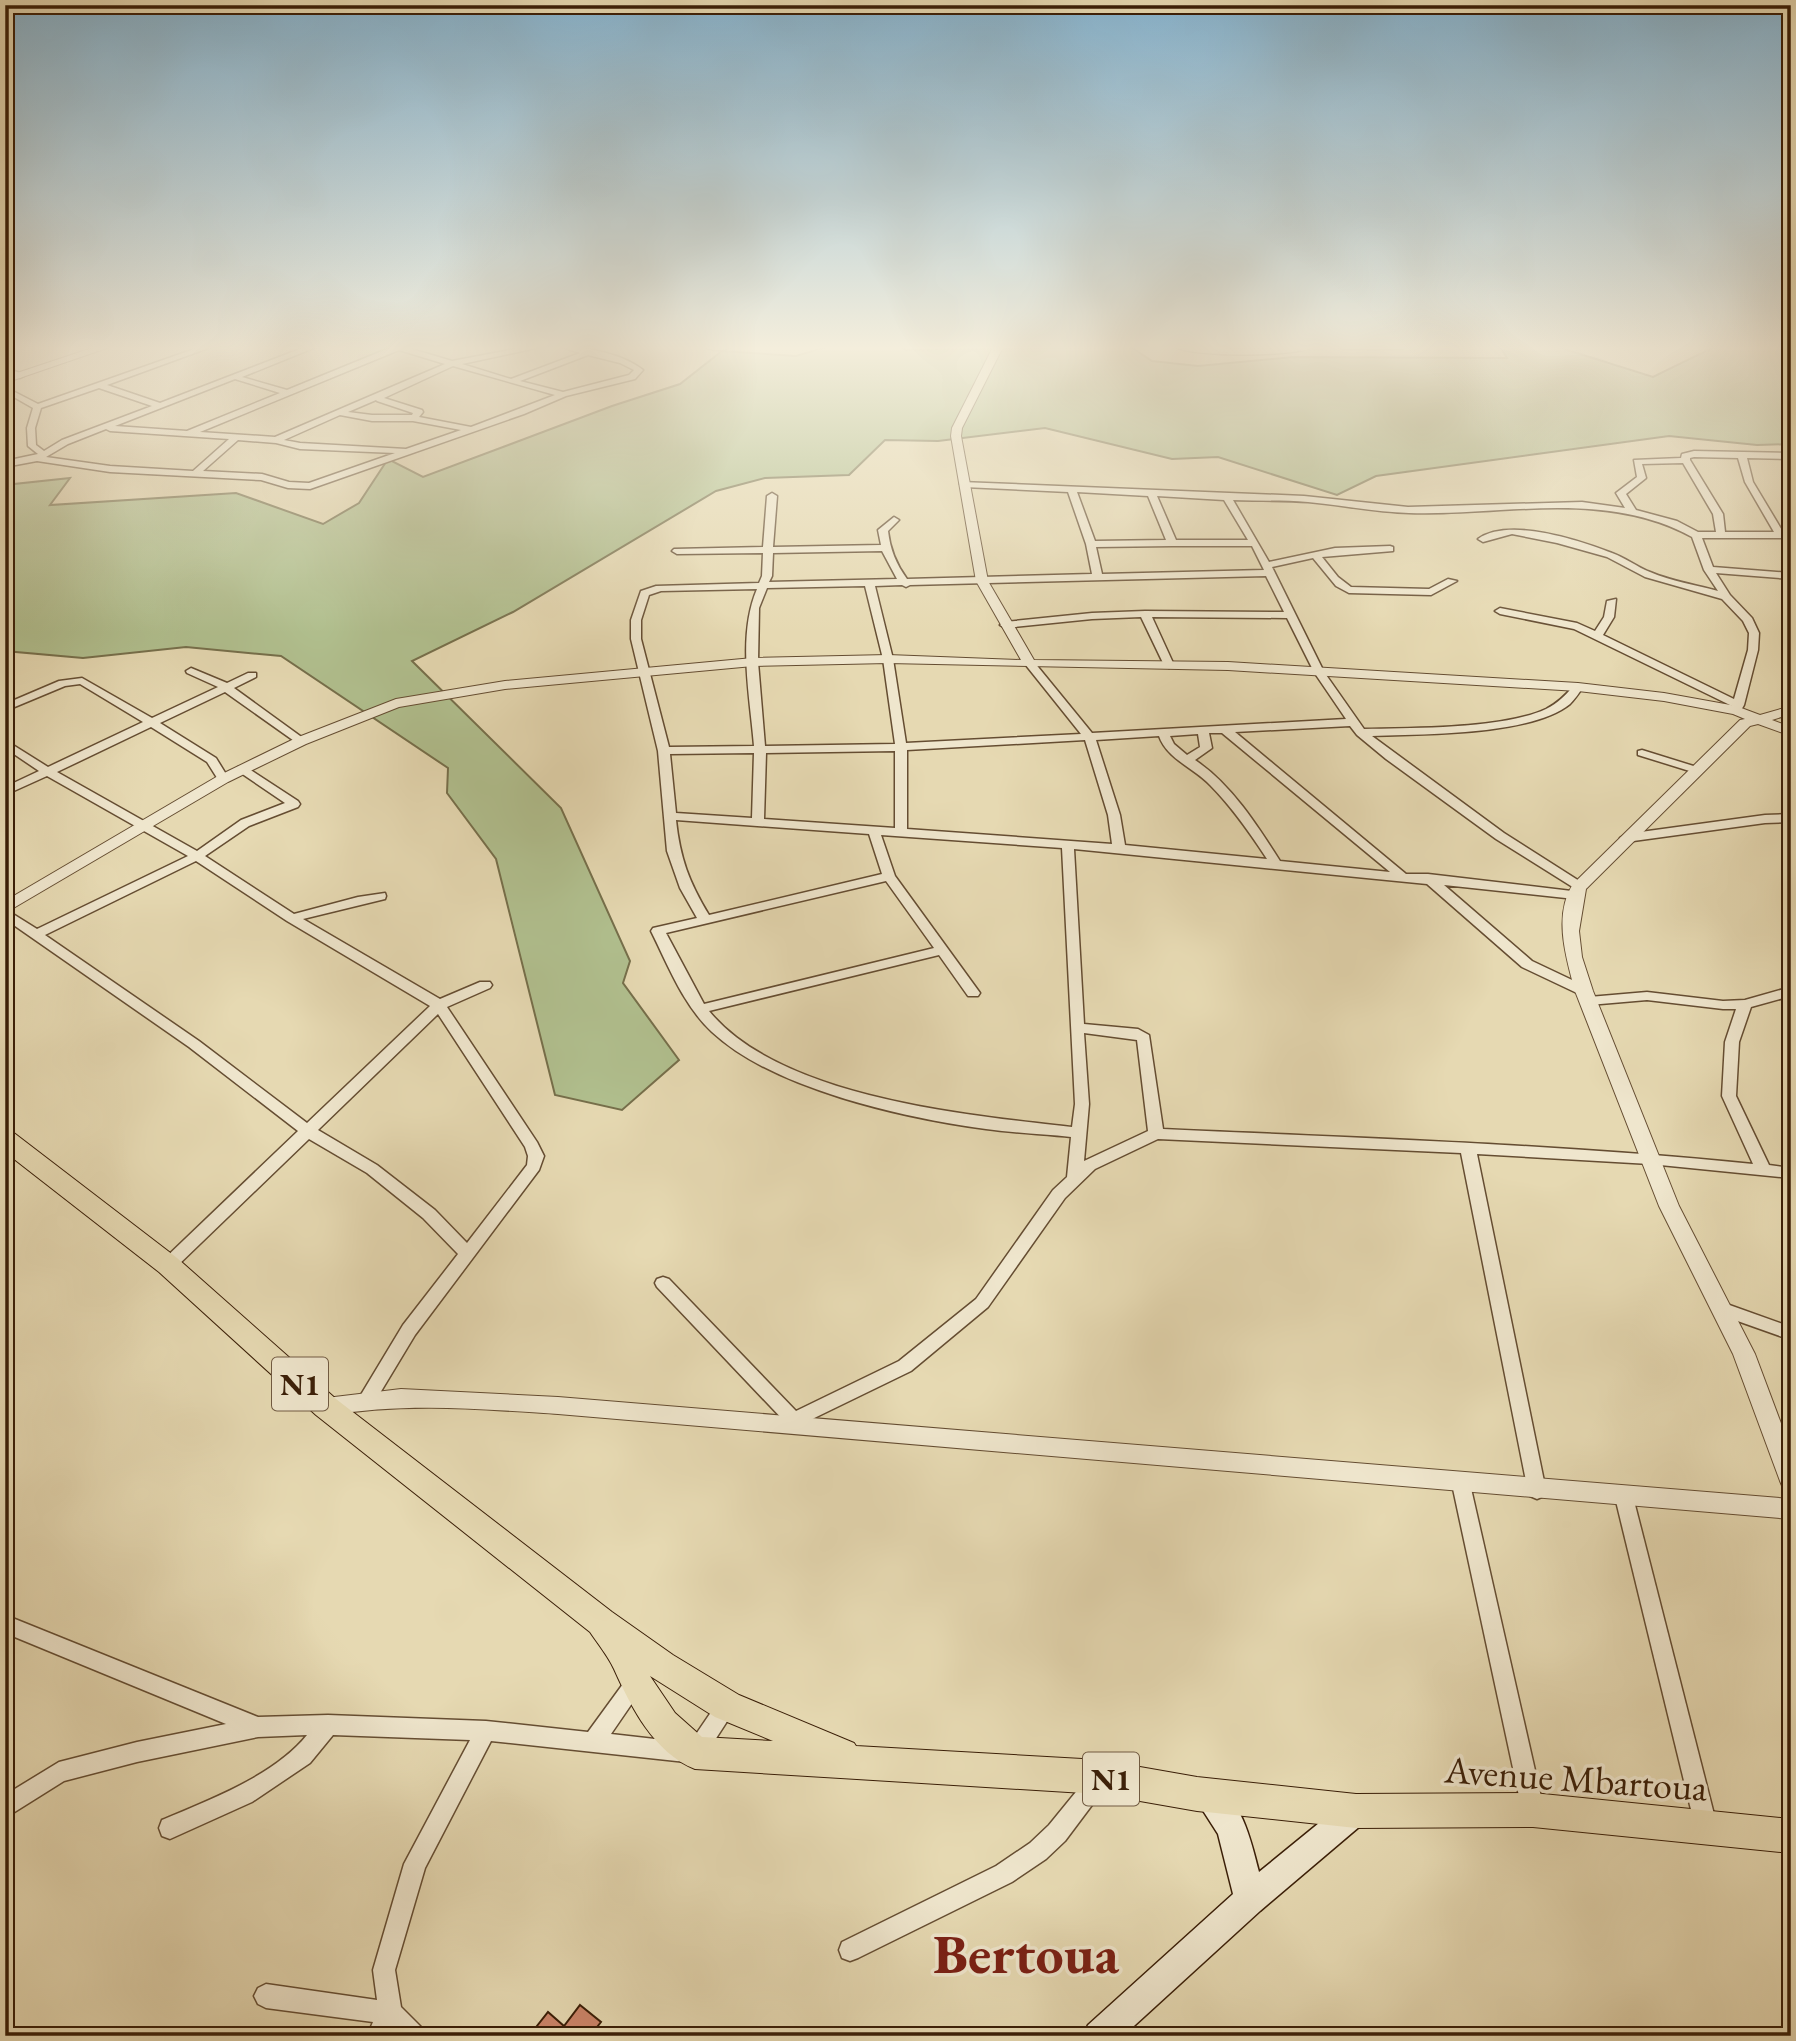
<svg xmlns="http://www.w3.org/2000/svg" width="1796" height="2041" viewBox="0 0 1796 2041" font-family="'EB Garamond',serif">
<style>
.green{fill:#b1c08f;stroke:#766f4b;stroke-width:2}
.building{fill:#cc856a;stroke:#3a1e07;stroke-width:2}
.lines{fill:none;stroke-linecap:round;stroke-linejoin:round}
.minor-casing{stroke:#654d32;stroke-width:3}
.tertiary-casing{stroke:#654d32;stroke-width:2}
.secondary-casing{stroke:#3a1e07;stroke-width:3}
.trunk-casing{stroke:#3a1e07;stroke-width:2}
.minor{fill:#efe6cd;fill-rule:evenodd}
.tertiary{fill:#efe6cd;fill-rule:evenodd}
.secondary{fill:#efe6cd;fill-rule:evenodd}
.trunk{fill:#e6d9b2;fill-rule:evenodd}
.labels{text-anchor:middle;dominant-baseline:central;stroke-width:7;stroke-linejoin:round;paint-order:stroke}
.shield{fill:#efe6cd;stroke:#705a42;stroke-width:2}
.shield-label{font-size:30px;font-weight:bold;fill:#3a1e07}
.near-street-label{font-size:38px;fill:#3a1e07;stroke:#efe6cd}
.near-town-label{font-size:56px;font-weight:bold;fill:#7a1f14;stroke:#efe6cd}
</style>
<rect width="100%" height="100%" fill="#e6d9b2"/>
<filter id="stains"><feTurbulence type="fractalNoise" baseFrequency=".00286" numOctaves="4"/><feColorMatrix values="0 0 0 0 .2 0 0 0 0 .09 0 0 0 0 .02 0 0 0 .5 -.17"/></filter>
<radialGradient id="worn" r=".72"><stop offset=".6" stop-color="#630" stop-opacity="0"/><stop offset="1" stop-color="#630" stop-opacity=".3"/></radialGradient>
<path class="green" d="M826,347H901L905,350L1131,347L1152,361L1198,366L1293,357L1507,358L1500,347H1558L1653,377L1714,347H1791V444L1757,445L1669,436L1376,476L1337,495L1218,457L1172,459L1045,428L938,441L885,440L849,475L765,478L716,491L513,612L412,661L561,808L630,961L623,983L679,1060L622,1110L555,1095L496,859L447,793L448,768L281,656L186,647L83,658L5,651V485L70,478L50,505L236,493L323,524L359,503L388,459L423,477L612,406L680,384L722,351L796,356Z"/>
<path class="building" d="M580,2005L601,2022L590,2036H539L533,2031L548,2012L564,2026Z"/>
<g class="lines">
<defs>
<g id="minor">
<path d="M200,347H211L107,385L160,403L305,347H316L242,377L287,390L392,347H405L452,361L525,347H541L462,364L511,379L580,353L562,347C587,347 623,354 643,370L635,379L566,396L524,414L310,489L288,488L261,480L110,472L37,461L5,467V461L38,454L28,446L27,428L33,408L5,392V387L38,404ZM399,350L445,364L275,437L200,432ZM588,355L620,363L634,370L629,375L563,392L520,381ZM453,366L555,395L471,427L419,417L423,412L422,410L384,398ZM235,379L280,393L187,431L115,426ZM99,388L152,406L62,440L44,451L36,445L35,428L41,408ZM376,400L377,401L413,413L412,415H372L348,412ZM340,415L372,421H413L461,430L406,449L300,443L284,440ZM106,429L110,431L229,439L193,471L110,466L46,457L68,444ZM238,440L276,443L300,449L395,453L309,483L289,482L262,474L203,471Z"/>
<path d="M706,347H730C725,351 711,351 706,347Z"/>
<path d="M1175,347L1244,349L1313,347C1294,357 1194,357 1175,347Z"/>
<path d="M1338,347H1406L1402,349H1342Z"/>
<path d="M5,368L23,374L24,376L20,378L5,373Z"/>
<path d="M1694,451L1791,453V459L1747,458L1753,482L1783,532H1791V538H1702L1713,567L1791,573V579L1716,573L1730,595L1752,618L1759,633L1758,650L1744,705L1740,712L1736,713L1730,710L1732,706L1574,629L1500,614L1495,611L1500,608L1577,623L1595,631L1604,617L1607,601L1616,599L1614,617L1603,635L1734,699L1748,650L1749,633L1743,621L1722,599L1645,577L1607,557L1557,543L1512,534L1483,542L1478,539C1509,517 1579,540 1612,553C1626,558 1637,567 1650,572C1671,581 1696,585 1718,591L1704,570L1692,537C1605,489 1502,516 1409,513C1375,512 1341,505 1308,502C1283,500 1258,501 1233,500L1269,562L1335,548L1390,546L1393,547V551L1322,557L1338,577L1351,587L1429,589L1448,579L1457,581L1431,595L1349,593L1336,586L1313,558L1272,567L1324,672L1364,729C1413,728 1503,729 1546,709C1558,703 1566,695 1574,685H1582L1583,687C1579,693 1575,699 1570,704C1530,736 1422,734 1372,736L1504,833L1584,884L1585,887L1584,890L1579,891L1496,839L1386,759L1357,735L1350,726L1235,732L1406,874H1428L1580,892L1581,895L1575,899L1444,885L1532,961L1589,988L1591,991L1589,994H1579L1522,967L1427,884L1074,849L1084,1024L1138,1029L1149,1035L1163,1129C1360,1138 1557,1144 1753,1164L1722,1096L1725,1042L1736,1009H1723L1647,1000L1589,1005L1582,1001L1589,997L1647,992L1723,1001L1745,1000L1791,987V996L1751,1007L1739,1042L1736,1096L1769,1165L1791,1168V1178L1650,1164L1477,1154L1546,1491L1544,1496L1537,1499L1530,1496L1528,1491L1461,1153L1158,1139L1095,1169L1065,1198L988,1307L911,1371L804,1423L806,1426L803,1431L797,1433L791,1431L788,1425L657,1287L655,1283L657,1279L663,1277L669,1279L796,1411L899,1361L976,1299L1053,1190L1067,1177L1071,1137C1043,1134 1014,1133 986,1129C904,1118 773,1089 712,1032C683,1005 668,965 651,931L653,928L697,918L680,888L667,851L658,751L631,639V620L641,591L656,586L759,583L762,576L763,553L677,554L672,551L674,549L763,547L767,496L772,493L777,496L773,547L881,545L878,530L894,517L899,520L888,531C890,549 896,564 907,579L1092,574L1086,544L1068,492L964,487L960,484L961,482L1304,496L1408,507L1582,502L1625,508L1616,493L1637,477L1634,460L1681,458L1682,454ZM1694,457L1738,458L1745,482L1774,532H1725L1723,514L1690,460V458ZM1683,463L1713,514L1716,532H1698L1677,521L1636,510L1626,494L1646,478L1642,464ZM1077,492L1148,496L1166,540L1095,541ZM1157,496L1224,500L1248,540H1176ZM1172,546H1252L1264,570L1102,574L1096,547ZM882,551L897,579L769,582L772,576L773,553ZM1266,576L1284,612L1145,611L1092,613L1005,622L1000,625L1005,628L1092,619L1141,617L1164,665L1169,668L1174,665L1152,617L1287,618L1314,672L1346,719L1092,733L1034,662L1030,661L1025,664L1081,734L906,743L893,659L875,586L902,585L906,587L910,585ZM865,586L883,659L895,744L765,746L758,662L759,608L767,588ZM757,589C737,636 750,696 754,746L669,747L641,639V620L649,595L661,591ZM1209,733H1222L1390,872L1280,861C1257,825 1231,784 1195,760L1212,748ZM1198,734L1200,747L1187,755L1174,744L1170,736ZM1159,736C1167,759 1194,768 1210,785C1232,807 1250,833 1267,859L1125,845L1120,815L1096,740ZM1085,740L1108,815L1112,844L907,829V750ZM895,751V828L764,819L766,753ZM754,753L752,818L676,813L670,754ZM676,820L869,834L882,874L709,915C689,882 680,858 676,820ZM881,835L1062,848L1075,1104L1072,1127C967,1115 780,1098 709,1011L939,955L968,996H978L980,993L895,876ZM886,881L934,948L704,1004L666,933ZM1084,1033L1137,1040L1148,1131L1084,1161L1089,1104Z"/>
<path d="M191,668L227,683L248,673H256V677L234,688L307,741L305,743H297L225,692L160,723L216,758L229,779L227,781H219L207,762L151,727L57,772L197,851L241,820L285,803L238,771V767H246L298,801L300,804L298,807L249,826L205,856L294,914L358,897L385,893L386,896L385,899L303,919L440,999L480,982H490L492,985L490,988L447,1007L537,1142L544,1156L539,1170L415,1335L374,1403L368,1405L362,1403L359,1398L362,1393L403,1325L458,1254L423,1218L367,1173L309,1139L174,1269L168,1271L162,1269L160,1265L162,1261L298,1131L189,1047L5,919V909L37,929L188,856L47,776L5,795V787L39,771L5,748V740L48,767L143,722L80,684L65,686L5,711V704L59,681L82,678L152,718L218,687L187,673L186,671ZM196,861L287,921L430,1006L307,1123L199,1041L45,935ZM438,1014L525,1147L528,1156L527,1165L467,1243L435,1210L377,1165L318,1130Z"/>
<path d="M1642,750L1700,768L1702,770L1696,773L1638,755V751Z"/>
<path d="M1791,814V822L1765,823L1626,842L1620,838L1626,834L1765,815Z"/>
<path d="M1721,1302L1791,1327V1340L1715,1313L1713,1308L1715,1303Z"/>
<path d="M1461,1476L1467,1479L1470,1484L1544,1810L1541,1817L1533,1820L1525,1817L1522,1810L1452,1484L1455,1479Z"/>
<path d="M1624,1489L1631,1491L1633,1497L1717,1826L1714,1834L1706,1837L1698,1834L1695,1826L1615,1497L1617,1491Z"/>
<path d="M5,1615L258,1717L328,1715L486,1721L588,1732L631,1673L638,1671L645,1673L648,1680L611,1734L690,1743L720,1699L727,1696L734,1699L737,1706L702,1760L695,1763L491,1741L425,1868L395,1970L401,2007L422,2028L426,2036H397L393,2032L391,2036H367L373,2022L266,2008L258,2004L254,1996L258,1988L266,1984L377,2000L373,1970L404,1864L470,1740L333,1735L310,1763L252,1802L170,1839L162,1836L159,1828L162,1820C209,1800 274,1776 307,1735L258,1737L137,1762L64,1781L5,1818V1795L59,1762L137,1742L226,1724L5,1633Z"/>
<path d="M1100,1768L1107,1771L1111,1778L1107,1785L1065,1841L1046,1859L1012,1882L858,1958L850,1961L842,1958L839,1950L842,1942L996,1866L1030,1843L1049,1825L1093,1771Z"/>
</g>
<g id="tertiary">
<path d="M95,347H110L5,383V377Z"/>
<path d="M993,347H1003L962,428L961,436L988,581L1034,660L1228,662L1578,683L1664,693L1736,706L1760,715L1791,706V714L1772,720L1791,727V736L1758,724L1750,726L1586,889L1579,931L1582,957L1593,991L1679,1206L1755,1354L1791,1450V1491L1783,1488L1780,1481L1733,1354L1659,1206L1575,991C1566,958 1553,915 1573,884L1740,720L1745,719L1733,714L1664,701L1578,691L1228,670L888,663L753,666L505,689L399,707L306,744L228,782L5,913V901L218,776L296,738L396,699L505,681L753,658L888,655L1021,660L976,581L951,436L952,428Z"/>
<path d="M401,1389L558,1397L1791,1499V1519L558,1414C480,1409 404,1402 326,1416L318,1413L315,1407L318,1401L326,1398Z"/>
</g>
<path id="secondary" d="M1208,1781C1241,1794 1251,1841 1259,1872L1346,1801L1356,1797L1366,1801L1371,1811L1366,1821L1260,1911L1123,2036H1083L1088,2025L1233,1894L1218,1834L1193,1795L1198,1785Z"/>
<path id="trunk" d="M5,1131L14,1133L177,1258L336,1399L612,1612L673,1655L739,1695L854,1743L856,1746L1100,1760L1197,1777L1356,1794L1533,1793L1791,1819V1853L1533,1827L1356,1828L1197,1811L1100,1794L695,1769C654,1753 631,1707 614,1669C608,1656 598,1644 590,1632L316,1415L159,1272L5,1152ZM650,1676L715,1717L773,1741L702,1737L675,1713Z"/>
</defs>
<use href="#minor" class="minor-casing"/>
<use href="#tertiary" class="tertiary-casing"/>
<use href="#secondary" class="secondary-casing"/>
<use href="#trunk" class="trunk-casing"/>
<use href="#minor" class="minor"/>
<use href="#tertiary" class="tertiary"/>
<use href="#secondary" class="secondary"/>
<use href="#trunk" class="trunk"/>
</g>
<linearGradient id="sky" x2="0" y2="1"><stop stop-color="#87b6d3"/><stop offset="0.55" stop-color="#f4eedc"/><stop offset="1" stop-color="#f4eedc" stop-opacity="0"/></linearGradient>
<rect width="1796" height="633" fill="url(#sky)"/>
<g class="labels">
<g class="shield">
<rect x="272" y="1357.5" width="56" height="53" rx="5"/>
<rect x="1083" y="1752.5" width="56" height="53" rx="5"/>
</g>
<g class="shield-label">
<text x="300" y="1384">N1</text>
<text x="1111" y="1779">N1</text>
</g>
<g class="near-street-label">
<text transform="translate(1576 1778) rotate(4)">Avenue Mbartoua</text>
</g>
<g class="near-town-label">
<text x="1026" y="1953">Bertoua</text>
</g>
</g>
<rect width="1796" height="2041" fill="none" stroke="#e6d9b2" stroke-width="28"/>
<rect x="7" y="7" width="1782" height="2027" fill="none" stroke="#3a1e07" stroke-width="3.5"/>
<rect x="14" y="14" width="1768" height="2013" fill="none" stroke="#3a1e07" stroke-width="2"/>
<rect width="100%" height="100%" filter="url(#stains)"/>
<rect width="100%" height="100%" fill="url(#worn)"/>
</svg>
